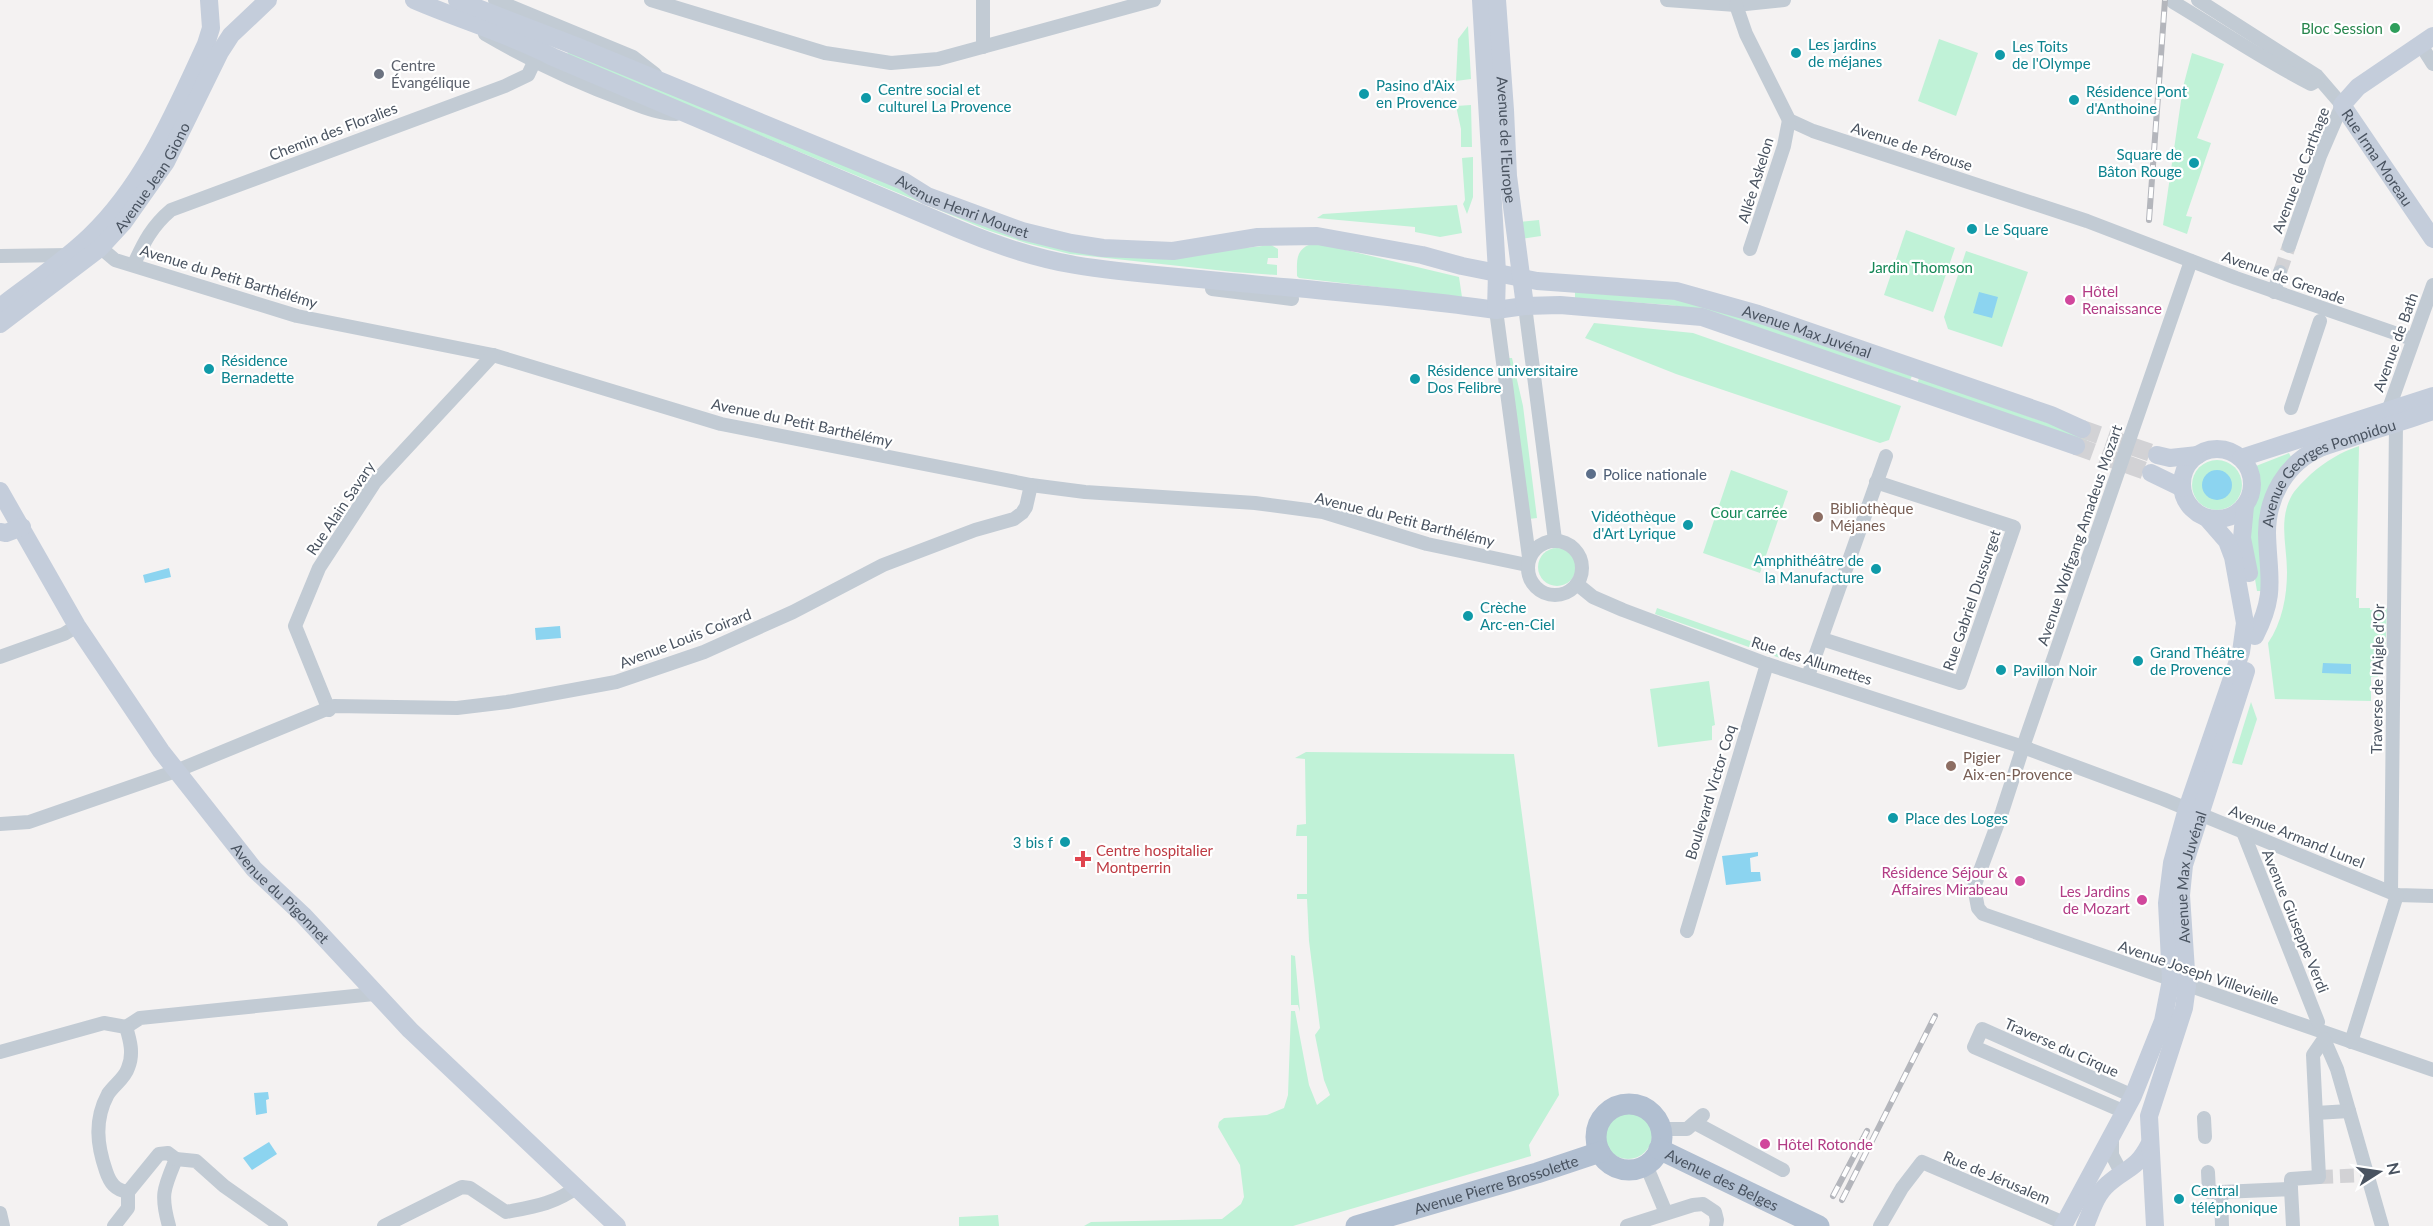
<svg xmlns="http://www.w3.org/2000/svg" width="2433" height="1226" viewBox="0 0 2433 1226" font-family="Lato,sans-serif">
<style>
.green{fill:#c0f2d7}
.water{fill:#8cd4f0}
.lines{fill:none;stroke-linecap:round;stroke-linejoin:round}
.street-tunnel{stroke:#d2d2d5;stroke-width:14;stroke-dasharray:14 7;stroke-linecap:butt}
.secondary-tunnel{stroke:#d2d2d5;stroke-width:18;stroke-dasharray:18 9;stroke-linecap:butt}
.street{stroke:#c2cbd4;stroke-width:14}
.secondary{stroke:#c4cddb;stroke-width:18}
.primary{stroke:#b1bfd1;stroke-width:21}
.rail-casing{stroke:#b4b6bc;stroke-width:6}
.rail{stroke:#fff;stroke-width:4;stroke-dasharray:11;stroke-linecap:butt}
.leisure-dot{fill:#2e9e5b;stroke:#fff;stroke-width:2}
.culture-dot{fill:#0f9aa8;stroke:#fff;stroke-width:2}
.worship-dot{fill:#6b7280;stroke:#fff;stroke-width:2}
.hotel-dot{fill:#d1479c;stroke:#fff;stroke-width:2}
.service-dot{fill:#5c6f8a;stroke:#fff;stroke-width:2}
.education-dot{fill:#8d6e63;stroke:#fff;stroke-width:2}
.health-dot{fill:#e0444e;stroke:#fff;stroke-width:2}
.labels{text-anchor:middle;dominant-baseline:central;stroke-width:4.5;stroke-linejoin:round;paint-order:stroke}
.leisure-label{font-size:15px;fill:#27864d;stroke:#fff;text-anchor:end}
.culture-label{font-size:15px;fill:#0d838f;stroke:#fff;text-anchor:start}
.worship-label{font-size:15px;fill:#5b616d;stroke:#fff;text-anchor:start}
.street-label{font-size:15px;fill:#495360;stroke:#fff}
.park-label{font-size:15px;fill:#148756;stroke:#fff}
.hotel-label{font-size:15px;fill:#b23c85;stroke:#fff;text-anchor:start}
.service-label{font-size:15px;fill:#4e5e75;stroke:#fff;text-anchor:start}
.education-label{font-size:15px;fill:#785e54;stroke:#fff;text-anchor:start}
.health-label{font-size:15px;fill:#be3a42;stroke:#fff;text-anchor:start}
</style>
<rect width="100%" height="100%" fill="#f4f2f2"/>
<g class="green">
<path d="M1468,26L1471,79L1456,81L1458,39Z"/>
<path d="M1939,39L1978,53L1956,116L1918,101Z"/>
<path d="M569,50L1044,243L1245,248L1271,245L1278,249V258H1268L1267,264L1277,265V275L1234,272L1070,254L1026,243L987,230L567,55Z"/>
<path d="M2192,53L2224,64L2197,138L2211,143L2186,216L2192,217L2187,234L2163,225L2183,87Z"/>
<path d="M1471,105L1472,147H1461V129L1456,106Z"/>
<path d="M1473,157V197L1467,214L1463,204L1465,200L1462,158Z"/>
<path d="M1457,205L1462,233L1440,237L1415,232V227L1317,218L1323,214Z"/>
<path d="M1539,220L1541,236L1521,239L1519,222Z"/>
<path d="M1906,230L1955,248L1933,312L1884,295Z"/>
<path d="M1311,244L1325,245L1459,277L1462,297L1299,278L1297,276C1297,261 1295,250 1311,244Z"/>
<path d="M1966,251L2028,272L2002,347L1948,329L1944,317Z"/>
<path d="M1575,292L1681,300L1716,308L1912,376L1909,382L1696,309L1670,305L1575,298Z"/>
<path d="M1594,323L1693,333L1901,406L1889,440L1880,443L1676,374L1585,338Z"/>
<path d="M1508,358H1512L1523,406L1537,518L1529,519Z"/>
<path d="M1919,378L2088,437L2086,443L1917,385Z"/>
<path d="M2359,446L2356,598H2359V608H2370V610L2387,608L2385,661H2371V665H2378V677H2371V701L2275,699L2268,643C2282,623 2287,596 2287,572C2287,545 2278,520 2292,495C2297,487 2305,480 2311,474C2326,461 2341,452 2359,446Z"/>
<path d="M2289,453L2293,461L2283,472L2266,591H2257L2246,525L2259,490L2260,478L2256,466Z"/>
<circle cx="2217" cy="485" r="25"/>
<path d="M1731,470L1788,491L1760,573L1703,553Z"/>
<circle cx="1557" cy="567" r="19"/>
<path d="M1657,608L1767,647L1766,650L1781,655L1780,658L1655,614Z"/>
<path d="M1709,681L1715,725L1712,726V740L1658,747L1650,689Z"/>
<path d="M2251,702L2257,719L2242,765L2232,763Z"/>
<path d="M1306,752L1514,754L1559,1095L1529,1145L1531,1156L1293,1226H1084L1091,1222L1222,1219L1241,1204L1244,1197L1240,1165L1218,1127L1219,1122L1224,1118L1267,1115L1284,1108L1288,1095L1291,1011H1295L1309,1085L1317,1105L1330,1095L1324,1080L1315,1035L1320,1028L1309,941L1307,899H1297V894H1307V836H1296L1297,825L1306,824L1305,759L1295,758Z"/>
<path d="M1291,955L1295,956L1300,1012L1298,1005H1291Z"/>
<circle cx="1628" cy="1135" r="24"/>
<path d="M998,1215L999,1226H959V1217Z"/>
</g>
<g class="water">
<path d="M1979,292L1998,297L1992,318L1973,313Z"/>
<circle cx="2217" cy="485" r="15"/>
<path d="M169,568L171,577L145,583L143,575Z"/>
<path d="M560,626L561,638L536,640L535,628Z"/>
<path d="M2323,663L2351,664V674L2322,673Z"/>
<path d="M1758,852V856L1750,858L1751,872H1760L1761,881L1726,885L1722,856Z"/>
<path d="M268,1092L269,1099L266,1100L267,1113L256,1115L254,1093Z"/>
<path d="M269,1142L277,1154L252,1170L243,1158Z"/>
</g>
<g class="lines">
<g class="street-tunnel">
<path d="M2280,272L2289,246"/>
<path d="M2319,1177L2367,1175"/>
</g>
<g class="secondary-tunnel">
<path d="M2082,429L2157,455"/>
<path d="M2076,446L2151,473"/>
</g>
<g class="street">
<path d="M495,0L633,57L655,74"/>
<path d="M651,0L825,53L891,63L938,59L1154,0"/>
<path d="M983,0V47"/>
<path d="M1667,0L1736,5L1784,0"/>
<path d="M2198,0L2317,76L2342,105L2320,156L2289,246"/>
<path d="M2173,2C2220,30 2262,59 2311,84L2318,80"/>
<path d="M1736,5L1746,34L1789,120L1813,131L2087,221L2236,278L2412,339"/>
<path d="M485,34C533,62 575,82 627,101C643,107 659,114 676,114"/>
<path d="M2421,45L2433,64"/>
<path d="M94,242L115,260L297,316L493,355L721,424L1031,485L1085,492L1255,503L1323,512L1427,544L1527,565"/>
<path d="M1750,249L1784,146L1789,120"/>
<path d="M0,256L70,255"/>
<path d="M2191,261L2025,741L2002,812L1974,887L1978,908L1983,914L2433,1070"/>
<path d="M134,264C144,242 152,226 171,210L505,86L528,75L543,43"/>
<path d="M1212,289L1292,299"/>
<path d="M2274,292L2280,272"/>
<path d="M1525,306L1555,540"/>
<path d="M1496,310L1529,557"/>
<path d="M2291,408L2320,321"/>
<circle cx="1555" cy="568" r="27"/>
<path d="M1577,584L1593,597L1623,610L1767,664L2023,747L2163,799L2397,895L2433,896"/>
<path d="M1822,639L1960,683L2014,527L1876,482"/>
<path d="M0,657L64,634L77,626"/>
<path d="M1808,676L1886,456"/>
<path d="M329,710L295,626L319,568L375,482L493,355"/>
<path d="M0,824L29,822L176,771L334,706L457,708L507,702L616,682L704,652L793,612L883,565L975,530L1014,519L1022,513L1026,507L1031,485"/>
<path d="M2243,832L2318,1022"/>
<path d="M2391,892L2396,423L2388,411L2433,285"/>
<path d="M1687,931L1767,664"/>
<path d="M126,1027L140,1018L374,994"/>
<path d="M2324,1039L2337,1069L2382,1226"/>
<path d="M2351,1042L2397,895"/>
<path d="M0,1052L104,1023L126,1027C130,1040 134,1054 128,1068C125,1078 114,1085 108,1094C94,1120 97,1145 106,1171C110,1183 115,1190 128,1192L159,1154L168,1153L176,1159C164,1188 160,1194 169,1226"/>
<path d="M2125,1112L1974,1047L1982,1029L2133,1096"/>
<path d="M2316,1113L2349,1111"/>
<path d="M2204,1118L2205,1137"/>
<path d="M1695,1123L1783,1170"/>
<path d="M1661,1129H1687L1703,1115"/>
<path d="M2112,1138V1155L2122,1174"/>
<path d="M176,1159L196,1161L224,1186L281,1226"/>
<path d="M1646,1165L1666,1213"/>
<path d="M2208,1172L2209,1192H2221"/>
<path d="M2291,1189V1179L2319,1177L2313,1055L2324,1039"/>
<path d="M0,1213L3,1226"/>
<path d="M114,1226L128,1208V1192"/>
<path d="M384,1226L462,1187L470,1188L506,1212C532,1207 555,1204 577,1187"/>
<path d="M1627,1226L1693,1205L1703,1204L1715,1212L1717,1220L1716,1226"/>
<path d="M1880,1226L1902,1188L1922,1162L2064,1223"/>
<path d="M2222,1226L2221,1192L2291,1189L2293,1226"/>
</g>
<g class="secondary">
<path d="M414,0C460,20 509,34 553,57L958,229C996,245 1034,258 1075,265C1123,273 1172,276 1220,281C1312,290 1405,297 1496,310L1525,306L1560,305L1702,317L2076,446"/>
<path id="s1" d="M457,0L578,47L903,181L927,196L1022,231L1071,243L1103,248L1173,251L1258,237L1317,236L1422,255L1462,266L1537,281L1676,291L1758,314L2051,415L2082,429"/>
<path d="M1481,0L1497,272L1496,310"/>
<path id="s2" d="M1497,0L1505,110L1508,176L1525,306"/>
<path id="s3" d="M2433,36L2358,87L2342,105L2433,239"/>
<path d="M0,307C30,284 63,262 90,236C145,183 175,111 206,44L211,28L209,0"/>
<path id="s4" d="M0,324L100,248L123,223L166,162L220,52L231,35L268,0"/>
<circle cx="2217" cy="484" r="35"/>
<path d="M2157,455L2170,458L2198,455"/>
<path d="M2241,458L2433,396"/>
<path d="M2151,473L2182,488"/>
<path id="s5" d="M0,491L77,626L161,751L254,869L303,915L410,1030L617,1226"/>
<path d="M2245,506L2242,538L2249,573"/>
<path d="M0,532L6,533L22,527"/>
<path id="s6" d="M2255,636C2277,593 2268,577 2267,533C2267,497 2286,463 2320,448C2332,443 2346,440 2359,435C2384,427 2408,420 2433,411"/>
<path d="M2063,1226L2133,1096L2163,1021L2171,980L2167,903L2172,863L2187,809L2241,652L2245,623L2233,557L2227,541L2207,518"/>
<path d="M2085,1226C2091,1212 2096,1194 2108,1184C2126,1168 2137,1169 2149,1145"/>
<path id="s7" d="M2155,1226L2149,1116L2184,1008L2187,986L2181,895L2184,865L2246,671"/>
</g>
<g class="primary">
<circle cx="1629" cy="1137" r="33"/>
<path id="s8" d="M1659,1149L1819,1226"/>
<path id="s9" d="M1356,1226L1537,1173L1600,1152"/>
</g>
<defs>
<g id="rail">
<path d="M2149,220L2165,0"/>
<path d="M1833,1196L1867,1131"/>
<path d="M1842,1200L1935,1016"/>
</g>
</defs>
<use href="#rail" class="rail-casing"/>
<use href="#rail" class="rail"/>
</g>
<circle class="leisure-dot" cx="2395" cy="28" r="6"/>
<g class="culture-dot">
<circle cx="1796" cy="53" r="6"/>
<circle cx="2000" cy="55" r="6"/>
<circle cx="1364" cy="94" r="6"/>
<circle cx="866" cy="98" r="6"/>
<circle cx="2074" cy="100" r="6"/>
<circle cx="2194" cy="163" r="6"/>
<circle cx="1972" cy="229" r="6"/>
<circle cx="209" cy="369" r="6"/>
<circle cx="1415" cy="379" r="6"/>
<circle cx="1688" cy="525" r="6"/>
<circle cx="1876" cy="569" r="6"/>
<circle cx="1468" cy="616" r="6"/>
<circle cx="2138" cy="661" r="6"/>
<circle cx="2001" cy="670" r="6"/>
<circle cx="1893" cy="818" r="6"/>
<circle cx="1065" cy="842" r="6"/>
<circle cx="2179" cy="1199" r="6"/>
</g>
<circle class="worship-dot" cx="379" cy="74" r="6"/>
<g class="hotel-dot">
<circle cx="2070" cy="300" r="6"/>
<circle cx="2020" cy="881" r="6"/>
<circle cx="2142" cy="900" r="6"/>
<circle cx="1765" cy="1144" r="6"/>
</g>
<circle class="service-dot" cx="1591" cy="474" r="6"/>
<g class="education-dot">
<circle cx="1818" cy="517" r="6"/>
<circle cx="1951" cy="766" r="6"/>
</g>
<path class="health-dot" d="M1080 850h6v6h6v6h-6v6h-6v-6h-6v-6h6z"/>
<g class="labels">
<g class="leisure-label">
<text x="2383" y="28">Bloc Session</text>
</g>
<g class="culture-label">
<text x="1808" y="44">Les jardins<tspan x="1808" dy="17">de méjanes</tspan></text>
<text x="2012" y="46">Les Toits<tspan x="2012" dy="17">de l'Olympe</tspan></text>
<text x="1376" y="85">Pasino d'Aix<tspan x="1376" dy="17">en Provence</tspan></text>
<text x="878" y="89">Centre social et<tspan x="878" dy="17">culturel La Provence</tspan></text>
<text x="2086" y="91">Résidence Pont<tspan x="2086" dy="17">d'Anthoine</tspan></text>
<text x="2182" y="154" text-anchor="end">Square de<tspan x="2182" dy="17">Bâton Rouge</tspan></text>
<text x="1984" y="229">Le Square</text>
<text x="221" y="360">Résidence<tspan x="221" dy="17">Bernadette</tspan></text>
<text x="1427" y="370">Résidence universitaire<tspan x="1427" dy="17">Dos Felibre</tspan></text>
<text x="1676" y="516" text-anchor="end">Vidéothèque<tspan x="1676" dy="17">d'Art Lyrique</tspan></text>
<text x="1864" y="560" text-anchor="end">Amphithéâtre de<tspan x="1864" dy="17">la Manufacture</tspan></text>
<text x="1480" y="607">Crèche<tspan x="1480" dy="17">Arc-en-Ciel</tspan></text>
<text x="2150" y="652">Grand Théâtre<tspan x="2150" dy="17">de Provence</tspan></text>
<text x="2013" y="670">Pavillon Noir</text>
<text x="1905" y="818">Place des Loges</text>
<text x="1053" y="842" text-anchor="end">3 bis f</text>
<text x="2191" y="1190">Central<tspan x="2191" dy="17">téléphonique</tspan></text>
</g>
<g class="worship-label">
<text x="391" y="65">Centre<tspan x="391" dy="17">Évangélique</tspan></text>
</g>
<g class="street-label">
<text transform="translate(333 131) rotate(-21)">Chemin des Floralies</text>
<text stroke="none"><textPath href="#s2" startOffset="140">Avenue de l'Europe</textPath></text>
<text transform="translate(1912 146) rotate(18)">Avenue de Pérouse</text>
<text stroke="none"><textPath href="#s3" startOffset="178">Rue Irma Moreau</textPath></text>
<text transform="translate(2300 170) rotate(-69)">Avenue de Carthage</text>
<text stroke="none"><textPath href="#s4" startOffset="214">Avenue Jean Giono</textPath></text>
<text transform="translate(1755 180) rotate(-73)">Allée Askelon</text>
<text stroke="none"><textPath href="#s1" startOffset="546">Avenue Henri Mouret</textPath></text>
<text transform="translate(229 276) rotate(17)">Avenue du Petit Barthélémy</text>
<text transform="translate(2284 277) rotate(20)">Avenue de Grenade</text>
<text stroke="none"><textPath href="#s1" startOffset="1410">Avenue Max Juvénal</textPath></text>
<text transform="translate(2395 342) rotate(-70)">Avenue de Bath</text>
<text transform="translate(802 422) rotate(12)">Avenue du Petit Barthélémy</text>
<text stroke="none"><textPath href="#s6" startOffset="201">Avenue Georges Pompidou</textPath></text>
<text transform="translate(340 508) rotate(-56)">Rue Alain Savary</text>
<text transform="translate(1405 519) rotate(14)">Avenue du Petit Barthélémy</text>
<text transform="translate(2079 535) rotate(-71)">Avenue Wolfgang Amadeus Mozart</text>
<text transform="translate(1971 600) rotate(-71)">Rue Gabriel Dussurget</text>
<text transform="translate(685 638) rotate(-21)">Avenue Louis Coirard</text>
<text transform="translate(1812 660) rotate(18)">Rue des Allumettes</text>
<text transform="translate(2377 679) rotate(-89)">Traverse de l'Aigle d'Or</text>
<text transform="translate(1710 792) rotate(-73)">Boulevard Victor Coq</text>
<text transform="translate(2297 836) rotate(22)">Avenue Armand Lunel</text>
<text stroke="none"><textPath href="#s7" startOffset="356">Avenue Max Juvénal</textPath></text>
<text stroke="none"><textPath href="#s5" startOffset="492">Avenue du Pigonnet</textPath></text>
<text transform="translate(2296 921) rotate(68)">Avenue Giuseppe Verdi</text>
<text transform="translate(2199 972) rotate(19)">Avenue Joseph Villevieille</text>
<text transform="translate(2062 1047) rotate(24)">Traverse du Cirque</text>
<text transform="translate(1997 1177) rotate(23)">Rue de Jérusalem</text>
<text stroke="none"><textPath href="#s8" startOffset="70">Avenue des Belges</textPath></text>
<text stroke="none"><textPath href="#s9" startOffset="146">Avenue Pierre Brossolette</textPath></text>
</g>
<g class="park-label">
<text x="1921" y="267">Jardin Thomson</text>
<text x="1749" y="512">Cour carrée</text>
</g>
<g class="hotel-label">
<text x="2082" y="291">Hôtel<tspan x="2082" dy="17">Renaissance</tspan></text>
<text x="2008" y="872" text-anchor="end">Résidence Séjour &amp;<tspan x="2008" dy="17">Affaires Mirabeau</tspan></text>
<text x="2130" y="891" text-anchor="end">Les Jardins<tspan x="2130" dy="17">de Mozart</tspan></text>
<text x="1777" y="1144">Hôtel Rotonde</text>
</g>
<g class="service-label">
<text x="1603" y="474">Police nationale</text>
</g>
<g class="education-label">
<text x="1830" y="508">Bibliothèque<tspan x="1830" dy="17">Méjanes</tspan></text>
<text x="1963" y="757">Pigier<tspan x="1963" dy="17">Aix-en-Provence</tspan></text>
</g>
<g class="health-label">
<text x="1096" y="850">Centre hospitalier<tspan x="1096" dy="17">Montperrin</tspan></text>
</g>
</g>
<g transform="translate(2379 1172) rotate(78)" stroke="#ffffff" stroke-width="4.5" paint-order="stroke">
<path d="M0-4.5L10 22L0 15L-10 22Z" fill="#495360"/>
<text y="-9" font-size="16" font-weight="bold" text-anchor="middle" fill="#495360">N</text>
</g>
</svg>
